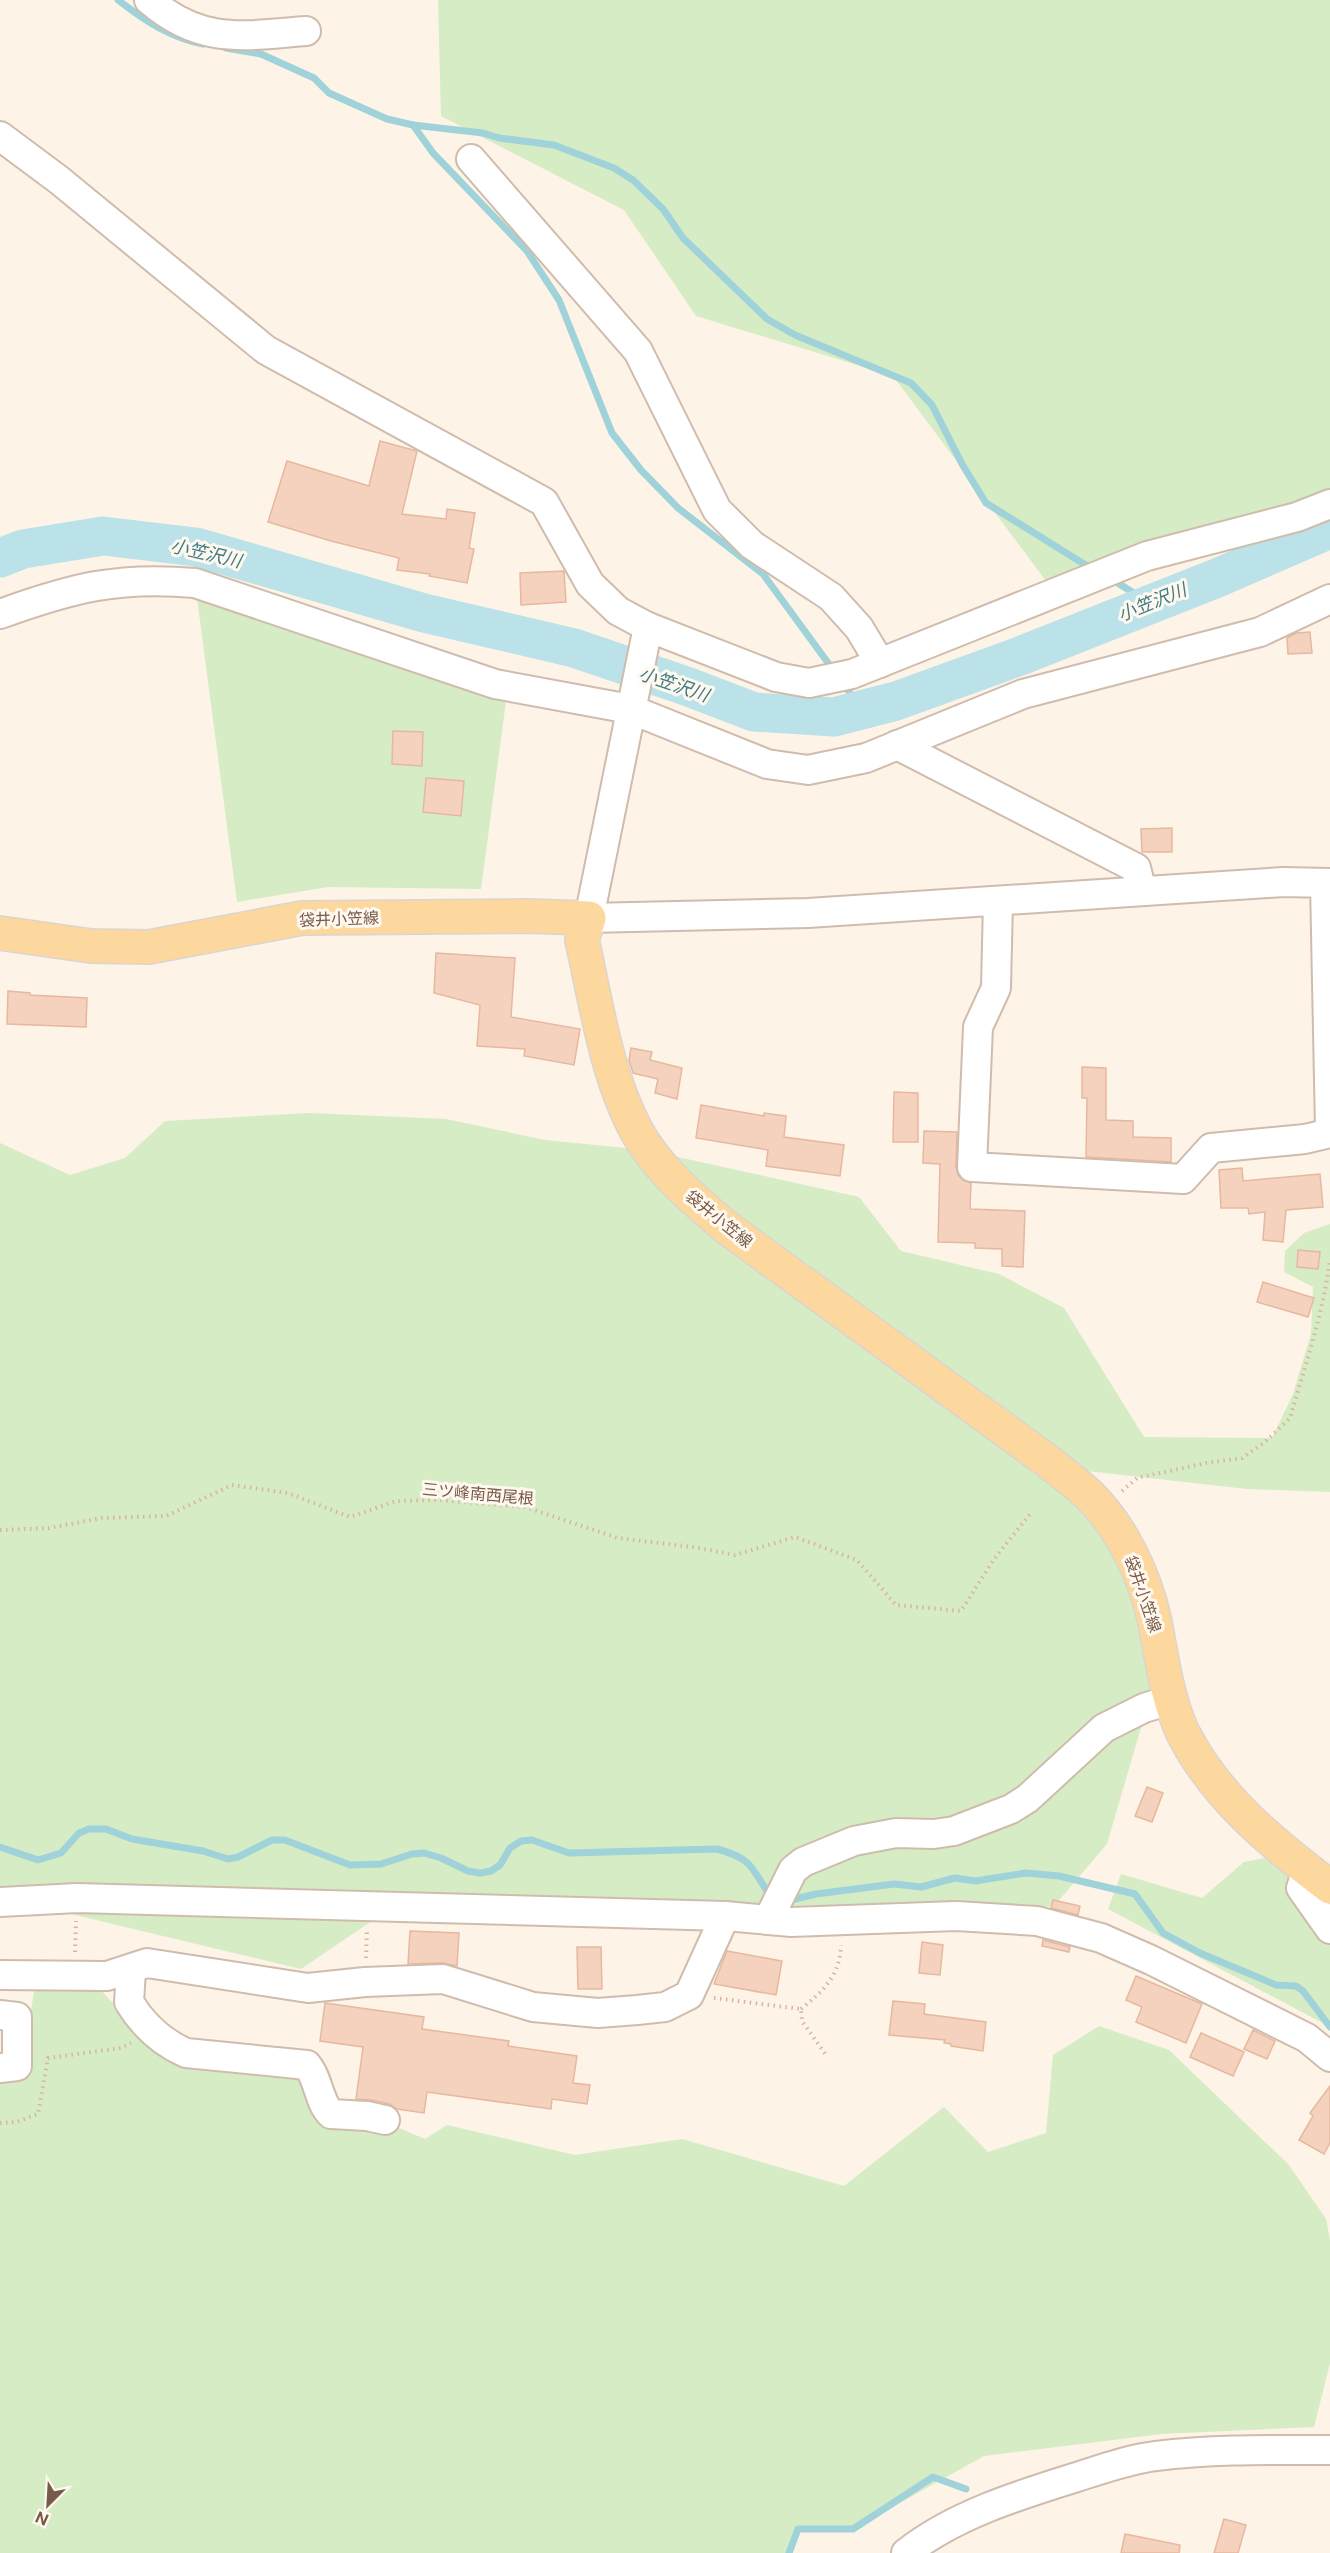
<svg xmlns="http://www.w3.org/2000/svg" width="1330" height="2553" viewBox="0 0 1330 2553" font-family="'Public Sans','Noto Sans JP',sans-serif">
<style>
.green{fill:#d5ecc5}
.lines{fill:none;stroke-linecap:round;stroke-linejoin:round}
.stream{stroke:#a0d2da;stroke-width:7}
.river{stroke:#bae2e8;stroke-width:39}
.building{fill:#f4d2be;stroke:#e7b89e;stroke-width:1.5}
.minor-casing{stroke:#d0bcac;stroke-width:32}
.major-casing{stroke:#dcd4d0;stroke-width:36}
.path{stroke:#d9b5a0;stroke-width:4;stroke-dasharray:1.5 4.5;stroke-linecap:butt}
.minor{stroke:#fff;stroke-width:28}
.major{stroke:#fdd89e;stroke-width:33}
.labels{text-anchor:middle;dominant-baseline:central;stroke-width:6;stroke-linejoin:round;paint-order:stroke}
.street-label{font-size:16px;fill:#785a4a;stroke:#fff8ee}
.water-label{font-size:18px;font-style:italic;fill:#3f7b85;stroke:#fff8ee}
</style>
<rect width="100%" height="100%" fill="#fdf4e7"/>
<g class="green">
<path d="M438,0H1330V502L1055,593L893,376L696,316L624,210L441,116Z"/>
<path d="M195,583L508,686L481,889L328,887L237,902Z"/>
<path d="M309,1113L446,1119L545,1140L646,1150L859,1197L901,1251L999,1274L1064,1308L1144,1437L1272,1438L1293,1394L1311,1334L1313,1287L1284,1272L1285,1251L1304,1233L1330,1224V1492L1247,1489L1078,1470L1065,1492L1113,1551L1145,1620L1152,1690L1107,1844L1054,1906L815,1925L382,1914L301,1969L0,1897V1143L70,1175L125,1158L165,1121Z"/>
<path d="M1274,1856L1330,1897V2027L1108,1909L1121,1874L1202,1898L1244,1862Z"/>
<path d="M100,1989L164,2060L298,2071L349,2107L425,2139L447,2125L575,2155L682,2139L844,2186L944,2107L988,2152L1046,2133L1053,2055L1099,2026L1169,2050L1289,2165L1326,2219L1330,2240V2363L1314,2427L1162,2434L984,2456L853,2529H798L786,2553H0V2079L22,2077L34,1990Z"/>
</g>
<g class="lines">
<g class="stream">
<path d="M118,0C144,20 170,38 203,44"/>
<path d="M226,48L261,54L314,78L329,93L387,119L413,125L483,133L499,138L554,145L614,168L633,180L663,209L683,238L767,319L795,335L911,383L932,405L962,464L986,503L1092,569"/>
<path d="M413,125L433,153L527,251L559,300L612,433L641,470L678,508L763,574L834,671"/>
<path d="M1110,578L1151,604"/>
<path d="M842,682L862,710"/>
<path d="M0,1847L38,1860L61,1853L79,1833L89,1829H106L132,1839L203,1851L228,1859L238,1857L272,1840H285L350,1865L381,1864L412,1854L424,1853L441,1858L468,1871L480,1873L491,1871L500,1865L510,1848L521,1841L532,1840L569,1853L717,1849C751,1858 752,1867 769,1895L773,1896"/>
<path d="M787,1901L816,1894L894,1884L921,1887L955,1878L975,1881L1026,1873L1059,1876L1135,1894L1163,1933L1200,1953L1276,1985L1296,1986L1303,1991L1330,2027"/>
<path d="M789,2553L798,2529H853L933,2477L966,2489"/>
</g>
<path class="river" d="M0,558L23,549L103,536L196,547L424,613L574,648L686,686L754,712L834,717L896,701L1020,656L1217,578L1330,529"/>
</g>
<g class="building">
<path d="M380,441L417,451L402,514L446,519L447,509L475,513L469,548L474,549L467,583L429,576L430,574L397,570L399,558L331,541L268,522L287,461L369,486Z"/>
<path d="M564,571L566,602L521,605L520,573Z"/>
<path d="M1310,632L1312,653L1288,654L1287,638L1296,633Z"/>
<path d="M393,731L423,732L422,766L392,764Z"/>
<path d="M426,778L464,781L461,816L423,812Z"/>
<path d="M1172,828V852H1142L1141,829Z"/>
<path d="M436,953L515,958L511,1017L580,1029L574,1065L524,1056L525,1049L477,1046L480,1005L434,993Z"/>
<path d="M8,991L30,993V995L87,998L86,1027L7,1024Z"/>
<path d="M631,1048L652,1052L650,1060L682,1068L677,1099L655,1093L658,1079L633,1073L629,1060Z"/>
<path d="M1082,1067L1106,1068V1120L1133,1121V1137L1171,1138V1162L1086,1157L1087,1098H1082Z"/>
<path d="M894,1092L918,1093V1142H893Z"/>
<path d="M701,1105L764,1116V1113L786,1116L784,1137L844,1145L840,1176L766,1166L768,1150L696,1138Z"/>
<path d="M924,1131L957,1132L956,1167L958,1175L963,1180L971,1183L970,1209L1025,1211L1023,1267L1002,1266V1249L975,1248V1243L938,1242L940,1164L923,1163Z"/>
<path d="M1242,1168L1243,1181L1320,1174L1323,1207L1286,1210L1283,1242L1263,1240L1265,1212L1249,1214L1248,1208H1221L1219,1170Z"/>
<path d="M1298,1250L1320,1252L1318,1269L1297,1267Z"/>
<path d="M1263,1282L1314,1298L1308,1317L1257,1302Z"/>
<path d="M1147,1787L1163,1793L1152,1822L1135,1816Z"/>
<path d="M1053,1900L1080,1906L1078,1915L1051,1908Z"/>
<path d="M410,1931L459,1933L457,1966L443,1963L408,1964Z"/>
<path d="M1043,1940L1070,1947L1069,1952L1042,1946Z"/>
<path d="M922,1942L943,1945L940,1975L919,1973Z"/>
<path d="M577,1947H601L602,1989H578Z"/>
<path d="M727,1951L782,1961L776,1995L714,1984Z"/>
<path d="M1136,1976L1202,2004L1186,2043L1136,2022L1142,2007L1126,2000Z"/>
<path d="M893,2001L925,2004L924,2014L986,2022L983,2051L951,2046V2044L944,2043L945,2040L889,2035Z"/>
<path d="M325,2003L424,2017L422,2029L509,2041L508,2046L577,2056L573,2083L590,2085L587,2104L552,2099L551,2109L427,2092L424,2113L397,2109L389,2104L371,2100L356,2099L363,2047L320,2041Z"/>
<path d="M1253,2030L1275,2041L1267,2059L1244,2049Z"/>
<path d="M1201,2033L1244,2052L1233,2076L1190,2057Z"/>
<path d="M1330,2086V2143L1324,2154L1299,2140L1313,2116L1310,2113Z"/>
<path d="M1224,2519L1246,2525L1238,2553H1214Z"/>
<path d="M1125,2534L1180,2545L1179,2553H1121Z"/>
</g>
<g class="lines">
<defs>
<g id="minor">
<path d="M149,0C201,45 243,36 306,31"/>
<path d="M0,136L59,180L266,350L544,502L590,584L618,611L648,627L776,677L809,683L852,674L1147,556L1297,517L1330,504"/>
<path d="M471,159L638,351L717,510L752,545L831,597L859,628L880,663"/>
<path d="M0,614C72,588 118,576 195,583L495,684L630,709L767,764L808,770L866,758L1023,694L1260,632L1330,599"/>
<path d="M648,627L589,918L808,913L1283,882L1330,883"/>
<path d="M897,745L1136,868L1142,891"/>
<path d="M1325,883L1330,1130"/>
<path d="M998,901L996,988L978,1027L972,1167L1183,1179L1211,1148L1305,1139L1330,1133"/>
<path d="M1307,1870L1301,1888L1330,1929"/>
<path d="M0,1902L77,1898L725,1916L791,1922L956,1916L1037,1921L1101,1938L1151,1960L1307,2038L1330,2057"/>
<path d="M768,1920L793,1870L803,1862L854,1841L896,1833L934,1834L954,1831L1011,1809L1027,1799L1104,1728L1144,1708L1170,1700"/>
<path d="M131,1970L129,2002C143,2025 161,2042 186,2053L307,2065C319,2079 318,2101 331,2114L367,2116L385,2120"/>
<path d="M0,1975L107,1976L147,1963L308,1988L365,1982L443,1979L533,2007L598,2013L637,2010L665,2007L689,1995L725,1916"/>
<path d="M0,2015L17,2017V2066L0,2068"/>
<path d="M906,2553C954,2515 1019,2495 1077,2477C1102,2469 1130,2459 1156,2456C1214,2449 1272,2450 1330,2450"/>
</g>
<path id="major" d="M0,933L91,946L149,947L302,918L526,916L589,918L582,940C596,1002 606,1074 636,1130C657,1169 692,1198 726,1227L1049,1462C1062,1473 1076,1483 1088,1494C1121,1526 1144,1574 1154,1618C1162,1657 1166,1696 1183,1733C1216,1798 1273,1844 1330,1887"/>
</defs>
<use href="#minor" class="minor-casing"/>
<use href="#major" class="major-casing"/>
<g class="path">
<path d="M1122,1491L1137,1478L1206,1463L1242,1458L1265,1442L1290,1418C1305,1366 1323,1314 1330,1260"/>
<path d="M0,1530L49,1528L102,1518L166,1516L232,1485L288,1493L350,1517L396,1501L439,1500L525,1507L618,1538L693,1547L735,1555L795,1537L857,1560L896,1605L961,1611L994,1559L1030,1514"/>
<path d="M75,1952L76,1921"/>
<path d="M366,1958L367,1929"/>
<path d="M714,1998L801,2009L802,2021L826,2055"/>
<path d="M801,2009C823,1991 840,1976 841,1945"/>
<path d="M0,2123L16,2122L38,2114L48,2058L121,2048L131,2043"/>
</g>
<use href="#minor" class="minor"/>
<use href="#major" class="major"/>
</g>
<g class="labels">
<g class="street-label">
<text transform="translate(339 919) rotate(-2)">袋井小笠線</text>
<text transform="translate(719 1219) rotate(39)">袋井小笠線</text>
<text transform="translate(478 1494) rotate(5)">三ツ峰南西尾根</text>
<text transform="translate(1143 1594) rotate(71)">袋井小笠線</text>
</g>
<g class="water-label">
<text transform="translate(206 553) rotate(13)">小笠沢川</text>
<text transform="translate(1152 602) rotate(-22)">小笠沢川</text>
<text transform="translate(674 684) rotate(19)">小笠沢川</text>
</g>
</g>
<g transform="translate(48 2505) rotate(204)" stroke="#fff8ee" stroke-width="4.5" paint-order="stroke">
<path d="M0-4.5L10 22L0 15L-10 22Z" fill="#785a4a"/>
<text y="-9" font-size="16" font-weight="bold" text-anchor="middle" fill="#785a4a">N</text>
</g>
</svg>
